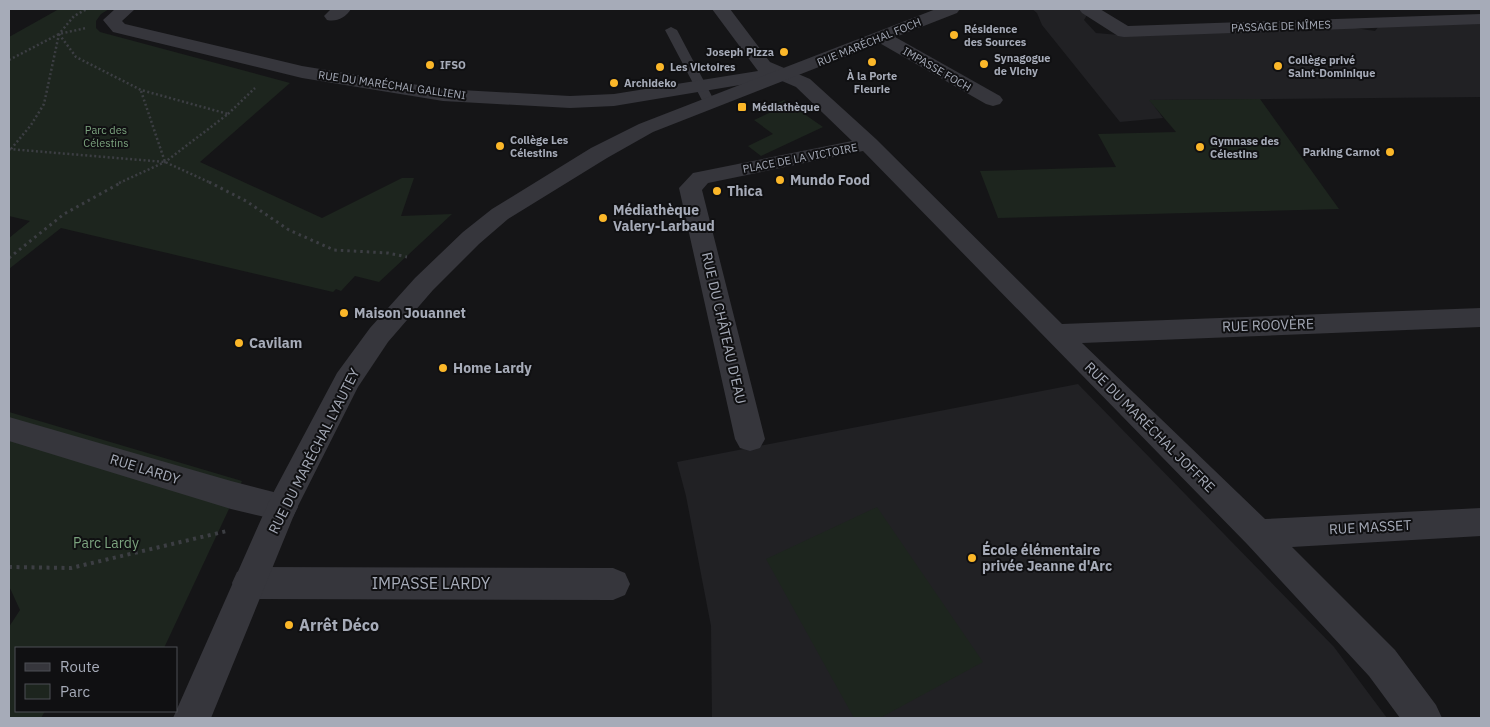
<svg xmlns="http://www.w3.org/2000/svg" width="1490" height="727" viewBox="0 0 1490 727" font-family="'IBM Plex Sans',sans-serif">
<style>
.built{fill:#212124}
.green{fill:#1d251e}
.lines{fill:none;stroke-linecap:round;stroke-linejoin:round}
.path-far2{stroke:#3c3e43;stroke-width:2.5;stroke-dasharray:2 2.5;stroke-linecap:butt}
.path-far1{stroke:#3c3e43;stroke-width:3;stroke-dasharray:2.5 4;stroke-linecap:butt}
.path{stroke:#3c3e43;stroke-width:4;stroke-dasharray:3 4.5;stroke-linecap:butt}
.service{fill:#36363c;fill-rule:evenodd}
.minor{fill:#36363c;fill-rule:evenodd}
.tertiary{fill:#36363c;fill-rule:evenodd}
.poi-dot{fill:#fbb729;stroke:#101012;stroke-width:2}
.labels{text-anchor:middle;dominant-baseline:central;stroke-width:4;stroke-linejoin:round;paint-order:stroke}
.far-street-label{font-size:11px;fill:#a6abb8;stroke:#101012}
.far-poi-label{font-size:11px;font-weight:bold;fill:#a6abb8;stroke:#101012;text-anchor:start}
.far-park-label{font-size:11px;fill:#7ca47f;stroke:#101012}
.poi-label{font-size:14px;font-weight:bold;fill:#a6abb8;stroke:#101012;text-anchor:start}
.street-label{font-size:14px;fill:#a6abb8;stroke:#101012}
.park-label{font-size:14px;fill:#7ca47f;stroke:#101012}
.near-street-label{font-size:16px;fill:#a6abb8;stroke:#101012}
.near-poi-label{font-size:16px;font-weight:bold;fill:#a6abb8;stroke:#101012;text-anchor:start}
</style>
<rect width="100%" height="100%" fill="#151517"/>
<g class="built">
<path d="M1032,9H1081L1087,15L1084,20L1096,33L1119,35L1348,27L1375,31L1379,26L1481,22V97L1150,100L1163,118L1120,122L1042,25L1037,13Z"/>
<path d="M1078,384L1334,647L1387,718H712L711,626L686,496L677,462Z"/>
</g>
<g class="green">
<path d="M59,9H109L101,14L96,21V28L100,32L290,83L200,162L322,218L402,178H414L401,216L452,214L379,282L355,276L341,291L336,289L333,292L61,228L9,269V238L30,221L9,216V37Z"/>
<path d="M1260,99L1339,209L998,218L980,171L1116,167L1098,134L1176,132L1149,100Z"/>
<path d="M784,100L823,127L761,156L748,146L773,134L754,120L780,108L776,104Z"/>
<path d="M9,412L242,481L164,648H16V711H45L41,718H9V627L20,610L9,586Z"/>
<path d="M877,507L983,662L880,718H854L766,559Z"/>
</g>
<g class="lines">
<g class="path-far2">
<path d="M59,34L76,57L141,90L228,114L165,162L119,183"/>
<path d="M9,60L59,34L86,28"/>
<path d="M141,91L165,162"/>
<path d="M228,114L255,88"/>
<path d="M9,149L165,162L211,183"/>
<path d="M11,149L31,125L44,104L59,34L74,16L87,9"/>
</g>
<g class="path-far1">
<path d="M209,182L246,201L289,230L334,250L388,253L407,257"/>
<path d="M9,258L64,214L122,182"/>
</g>
<path class="path" d="M9,567L71,568L227,531"/>
<path class="service" d="M671,27L677,30L716,104L715,107H705L704,104L665,30Z"/>
<g class="minor">
<path d="M115,9H135L122,21L125,24L302,66L443,89L570,96L614,94L758,71L712,9H730L770,62L810,79L876,139L1062,324L1481,308V327L1082,343L1265,519L1481,508V536L1292,547L1395,650L1436,705L1442,718H1400L1369,676L1247,544L863,151L708,183L702,190L765,439L760,448L750,451L740,448L735,439L679,188L693,173L852,141L796,87L782,81L752,83L614,106L570,108L443,101L302,78L113,32L103,20Z"/>
<path d="M331,9H351C345,18 337,22 327,20L324,16Z"/>
<path d="M1079,9H1100L1128,26L1481,14V24L1124,37L1118,36L1082,13Z"/>
<path d="M882,32L888,33L1000,96L1003,100L1000,104L993,106L986,104L876,41L873,37L876,33Z"/>
<path d="M9,417L231,481L293,497L298,507L293,517L282,521L231,509L9,441Z"/>
<path d="M249,567L613,568L625,573L630,584L625,595L613,600L249,599L237,594L232,583L237,572Z"/>
</g>
<path class="tertiary" d="M936,9H960L957,13L653,132L607,158L508,219L479,244L433,290L388,342L358,387L296,510L211,718H173L271,497L337,373L370,328L415,278L463,232L492,209L591,148L639,124Z"/>
</g>
<g class="poi-dot">
<circle cx="954" cy="35" r="5"/>
<circle cx="784" cy="52" r="5"/>
<circle cx="872" cy="62" r="5"/>
<circle cx="984" cy="64" r="5"/>
<circle cx="430" cy="65" r="5"/>
<circle cx="1278" cy="66" r="5"/>
<circle cx="660" cy="67" r="5"/>
<circle cx="614" cy="83" r="5"/>
<rect x="737" y="102" width="10" height="10" rx="2.5"/>
<circle cx="500" cy="146" r="5"/>
<circle cx="1200" cy="147" r="5"/>
<circle cx="1390" cy="152" r="5"/>
<circle cx="780" cy="180" r="5"/>
<circle cx="717" cy="191" r="5"/>
<circle cx="603" cy="218" r="5"/>
<circle cx="344" cy="313" r="5"/>
<circle cx="239" cy="343" r="5"/>
<circle cx="443" cy="368" r="5"/>
<circle cx="972" cy="558" r="5"/>
<circle cx="289" cy="625" r="5"/>
</g>
<g class="labels">
<g class="far-street-label">
<text transform="translate(1281 26) rotate(-2)">PASSAGE DE NÎMES</text>
<text transform="translate(869 42) rotate(-22)">RUE MARÉCHAL FOCH</text>
<text transform="translate(937 69) rotate(30)">IMPASSE FOCH</text>
<text transform="translate(392 85) rotate(8)">RUE DU MARÉCHAL GALLIENI</text>
<text transform="translate(800 158) rotate(-11)">PLACE DE LA VICTOIRE</text>
</g>
<g class="far-poi-label">
<text x="964" y="29">Résidence<tspan x="964" dy="13">des Sources</tspan></text>
<text x="774" y="52" text-anchor="end">Joseph Pizza</text>
<text x="994" y="58">Synagogue<tspan x="994" dy="13">de Vichy</tspan></text>
<text x="1288" y="60">Collège privé<tspan x="1288" dy="13">Saint-Dominique</tspan></text>
<text x="440" y="65">IFSO</text>
<text x="670" y="67">Les Victoires</text>
<text x="872" y="76" text-anchor="middle">À la Porte<tspan x="872" dy="13">Fleurie</tspan></text>
<text x="624" y="83">Archideko</text>
<text x="752" y="107">Médiathèque</text>
<text x="510" y="140">Collège Les<tspan x="510" dy="13">Célestins</tspan></text>
<text x="1210" y="141">Gymnase des<tspan x="1210" dy="13">Célestins</tspan></text>
<text x="1380" y="152" text-anchor="end">Parking Carnot</text>
</g>
<g class="far-park-label">
<text x="106" y="130">Parc des<tspan x="106" dy="13">Célestins</tspan></text>
</g>
<g class="poi-label">
<text x="790" y="180">Mundo Food</text>
<text x="727" y="191">Thica</text>
<text x="613" y="210">Médiathèque<tspan x="613" dy="16">Valery-Larbaud</tspan></text>
<text x="354" y="313">Maison Jouannet</text>
<text x="249" y="343">Cavilam</text>
<text x="453" y="368">Home Lardy</text>
<text x="982" y="550">École élémentaire<tspan x="982" dy="16">privée Jeanne d'Arc</tspan></text>
</g>
<g class="street-label">
<text transform="translate(1268 325) rotate(-2)">RUE ROOVÈRE</text>
<text transform="translate(724 328) rotate(77)">RUE DU CHÂTEAU D'EAU</text>
<text transform="translate(1150 427) rotate(45)">RUE DU MARÉCHAL JOFFRE</text>
<text transform="translate(314 451) rotate(-63)">RUE DU MARÉCHAL LYAUTEY</text>
<text transform="translate(145 469) rotate(17)">RUE LARDY</text>
<text transform="translate(1370 527) rotate(-3)">RUE MASSET</text>
</g>
<g class="park-label">
<text x="106" y="543">Parc Lardy</text>
</g>
<g class="near-street-label">
<text x="431" y="583">IMPASSE LARDY</text>
</g>
<g class="near-poi-label">
<text x="299" y="625">Arrêt Déco</text>
</g>
</g>
<rect width="1490" height="727" fill="none" stroke="#a6abb8" stroke-width="20"/>
<rect x="15" y="647" width="162" height="65" fill="#101012" stroke="#4c4e54"/>
<rect x="25" y="663" width="25" height="8" fill="#36363c" stroke="#4c4e54"/>
<text x="60" y="672" font-size="15" fill="#a6abb8">Route</text>
<rect x="25" y="684" width="25" height="15" fill="#1d251e" stroke="#4c4e54"/>
<text x="60" y="697" font-size="15" fill="#a6abb8">Parc</text>
</svg>
